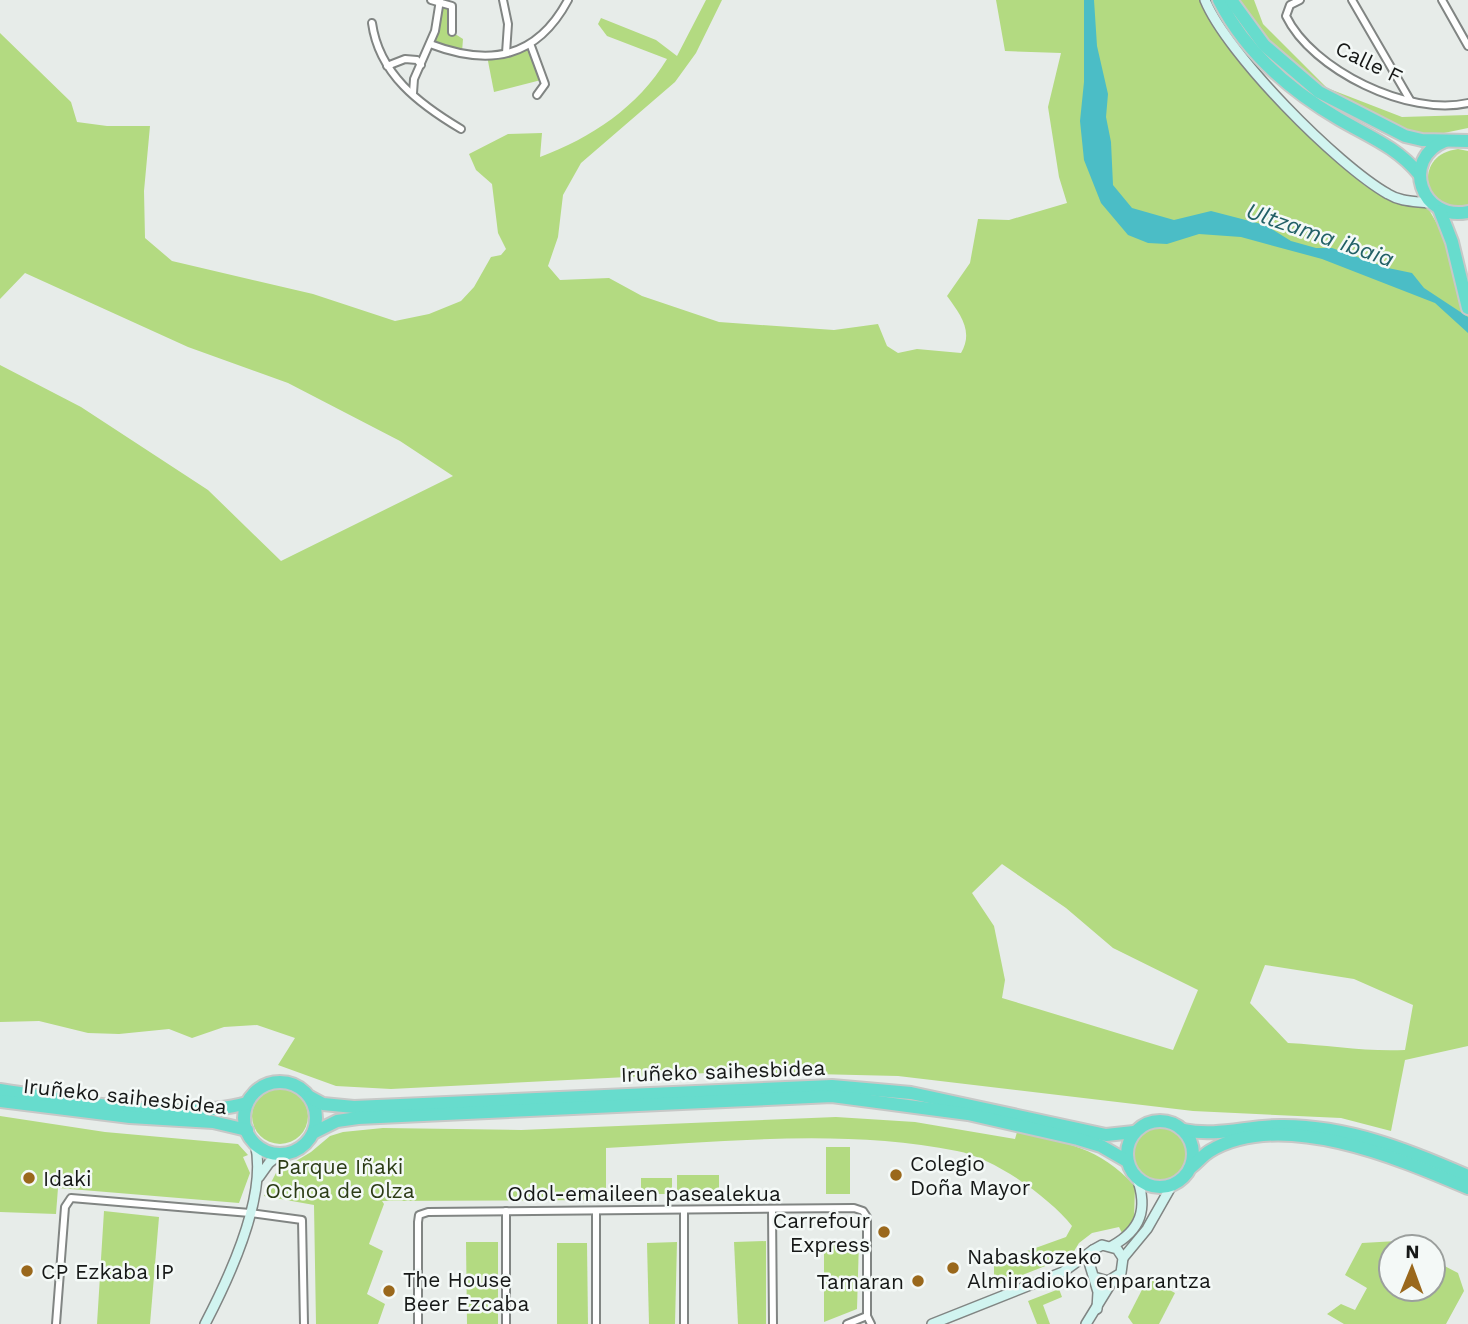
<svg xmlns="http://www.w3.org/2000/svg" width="1468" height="1324" viewBox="0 0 1468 1324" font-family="'Work Sans',sans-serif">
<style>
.green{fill:#b3da81;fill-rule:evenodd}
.water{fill:#4bbdc6}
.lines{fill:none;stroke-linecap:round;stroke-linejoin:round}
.street-casing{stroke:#818583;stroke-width:10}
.secondary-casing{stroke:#818583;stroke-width:12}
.highway-casing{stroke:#c7c8c7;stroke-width:16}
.street{stroke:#fff;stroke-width:6}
.secondary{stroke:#d1f4f0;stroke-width:9}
.highway{stroke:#67dccd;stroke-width:12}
.poi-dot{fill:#9a681c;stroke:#f4f9f7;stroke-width:2.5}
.labels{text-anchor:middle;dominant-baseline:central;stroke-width:5;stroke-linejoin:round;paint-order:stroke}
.street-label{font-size:21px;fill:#161817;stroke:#f4f9f7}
.poi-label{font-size:21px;fill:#161817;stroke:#f4f9f7;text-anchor:start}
.park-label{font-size:21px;fill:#2c3c16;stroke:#f4f9f7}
.water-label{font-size:23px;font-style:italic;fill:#226066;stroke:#f4f9f7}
</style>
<rect width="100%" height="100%" fill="#e7ece9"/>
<g class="green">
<path d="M440,0L452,6V32L463,39L462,52L430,44Z"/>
<path d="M706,0H722L696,53L675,82L581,163L563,195L558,237L548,266L560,280L609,278L642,296L719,322L834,330L878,324L887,346L898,353L917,349L961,353C974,331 960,314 947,296L970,263L978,219L1009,220L1067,203L1059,177L1048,107L1061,53L1005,51L996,0H1208L1221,29L1328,153L1364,185L1388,200L1427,207C1439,225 1449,246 1451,268L1468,283V1046L1405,1060L1391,1131L1341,1118L1193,1111L898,1076L727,1072L391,1089L336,1086L278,1065L295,1038L257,1025L224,1027L192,1038L169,1029L119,1034L88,1033L39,1021L0,1022V365L81,407L208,490L281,561L453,476L400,441L288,383L188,347L25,273L0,299V33L71,102L77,122L107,126H150L144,191L145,238L172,261L313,294L395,321L429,314L461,301L474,287L491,257L501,255L506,249L498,233L492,184L476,170L469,154L508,134L542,133L540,157C591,138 638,107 667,59L607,36L598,24L601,18L656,40L677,56ZM1002,864L1066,908L1113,948L1198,990L1173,1050L1002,998L1005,980L994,926L972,893ZM1265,965L1354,979L1413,1005L1405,1050C1366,1052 1328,1045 1288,1043L1250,1003Z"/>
<path d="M1239,0H1254L1263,24L1327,88L1402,117L1468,115V128L1444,133H1406L1323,89L1274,51Z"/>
<path d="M528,47L541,80L494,92L487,56Z"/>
<path d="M1458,149L1468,151V205C1424,218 1410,155 1458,149Z"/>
<circle cx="280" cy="1116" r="28"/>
<path d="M0,1116L105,1132L238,1144L248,1155L243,1157L250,1173L239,1203L58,1188L56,1214L0,1212Z"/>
<path d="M836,1117L915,1122L1015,1139L1017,1132C1068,1144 1098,1146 1135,1186L1134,1221L1123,1235L1119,1227L1092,1233L1079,1243L1071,1256L994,1286V1263L1066,1237L1072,1226C1049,1197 994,1158 957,1151C843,1128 721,1142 606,1148V1198L601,1200L382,1201L384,1204L369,1244L383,1251L367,1294L385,1304L378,1324H316L314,1205L264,1196L276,1173L311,1152L330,1136L343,1132L383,1128L521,1130Z"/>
<circle cx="1160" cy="1154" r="26"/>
<rect x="826" y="1147" width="24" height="47"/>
<path d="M677,1175H719V1196L677,1197Z"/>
<rect x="641" y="1178" width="31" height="16"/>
<path d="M104,1211L159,1217L150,1324H97Z"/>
<path d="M766,1241V1324H738L734,1242Z"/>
<path d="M824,1241H859L857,1309L824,1322Z"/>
<path d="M1397,1241L1409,1247H1391V1289H1433V1260L1458,1273L1464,1291L1446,1324H1344L1327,1314L1341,1304L1355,1310L1367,1288L1345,1275L1362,1243Z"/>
<path d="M466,1242H498V1324H467Z"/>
<path d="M677,1242L675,1324H649L647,1243Z"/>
<path d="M557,1243H587L588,1324H557Z"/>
<path d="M1148,1278L1175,1293L1159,1324H1133L1128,1317Z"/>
<path d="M1059,1289L1062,1297L1043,1305L1050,1324H1037L1028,1301Z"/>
</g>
<path class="water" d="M1084,0H1094L1097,46L1108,94L1106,117L1111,142L1113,185L1132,208L1174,220L1211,211L1265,225L1291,241L1316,248H1332L1388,268L1412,273L1424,288L1468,317V333L1435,303L1322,259L1241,237L1199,234L1167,244L1148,243L1128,235L1101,203L1084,160L1080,121L1084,82Z"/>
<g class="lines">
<defs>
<g id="street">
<path d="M431,0L452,6V32"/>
<path d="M503,0L508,24L506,53"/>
<path d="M1300,0L1290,5L1286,16C1312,70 1409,117 1468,103"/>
<path d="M1352,0L1410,100"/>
<path d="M1442,0L1468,46"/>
<path d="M372,23C379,74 419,104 461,129"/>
<path d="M430,44C490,67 537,58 568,0"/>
<path d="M531,46L545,84L537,95"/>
<path d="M387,66L405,59L417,60L421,65"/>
<path d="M413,93L414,79L435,31L440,0"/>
<path d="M772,1210L773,1324"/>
<path d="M506,1211V1324"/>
<path d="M684,1211V1324"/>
<path d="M56,1324L65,1207L71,1198L250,1213L302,1220L304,1324"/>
<path d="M418,1324V1222L419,1215L428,1212L854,1208L863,1211L867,1217V1316L871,1324"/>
<path d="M596,1324V1211"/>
<path d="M847,1324L867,1316"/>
</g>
<g id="secondary">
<path d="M1205,0C1227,54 1337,165 1388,194C1401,202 1414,201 1429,203"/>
<path d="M259,1177L269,1163L280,1154"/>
<path d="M1112,1246C1141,1230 1148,1209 1137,1178"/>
<path d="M1123,1258L1147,1229L1172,1185"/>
<path d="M1094,1277L1108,1281L1121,1273L1123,1258L1117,1249L1102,1245L1093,1250L1088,1259L1098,1292L1097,1309"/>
<path d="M205,1324C229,1278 268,1195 255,1143"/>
<path d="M932,1324L1063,1272L1093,1250"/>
<path d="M1086,1324L1113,1280"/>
</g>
<g id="highway">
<path d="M1219,0C1246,53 1289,90 1339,119C1368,136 1397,147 1419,174"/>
<path d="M1231,0L1264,45L1319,92L1405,136L1422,140L1468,141"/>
<path d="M1445,141C1400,159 1421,222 1468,212"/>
<path d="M1440,211L1452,242L1468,308"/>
<circle cx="280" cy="1118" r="36"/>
<path d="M0,1090C72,1101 178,1122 247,1103"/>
<path d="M310,1097L323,1104L354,1107L832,1086L911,1093L1106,1135L1134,1132"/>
<path d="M0,1101L130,1117L213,1122L247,1130"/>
<circle cx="1160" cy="1154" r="33"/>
<path d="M1183,1130C1217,1137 1247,1126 1280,1126C1346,1125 1409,1150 1468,1176"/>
<path d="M313,1133L337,1121L358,1118L832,1096L968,1114L1078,1139L1101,1146L1127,1161"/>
<path d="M1190,1168C1197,1163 1203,1155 1210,1151C1282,1108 1400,1159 1468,1188"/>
</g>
</defs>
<use href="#street" class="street-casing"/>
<use href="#secondary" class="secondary-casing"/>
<use href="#highway" class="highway-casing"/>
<use href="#street" class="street"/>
<use href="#secondary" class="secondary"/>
<use href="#highway" class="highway"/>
</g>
<g class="poi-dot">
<circle cx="896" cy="1175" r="7"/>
<circle cx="29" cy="1178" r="7"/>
<circle cx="884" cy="1232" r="7"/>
<circle cx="953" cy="1268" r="7"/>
<circle cx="27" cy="1271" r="7"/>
<circle cx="918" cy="1281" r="7"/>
<circle cx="389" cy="1291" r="7"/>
</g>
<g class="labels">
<g class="street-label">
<text transform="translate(1369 62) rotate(26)">Calle F</text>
<text transform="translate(723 1071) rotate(-2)">Iruñeko saihesbidea</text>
<text transform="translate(125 1096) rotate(6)">Iruñeko saihesbidea</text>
<text x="644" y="1193">Odol-emaileen pasealekua</text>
</g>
<g class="poi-label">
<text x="910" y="1163">Colegio<tspan x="910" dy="24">Doña Mayor</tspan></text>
<text x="43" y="1178">Idaki</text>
<text x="870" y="1220" text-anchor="end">Carrefour<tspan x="870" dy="24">Express</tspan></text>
<text x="967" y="1256">Nabaskozeko<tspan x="967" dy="24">Almiradioko enparantza</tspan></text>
<text x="41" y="1271">CP Ezkaba IP</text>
<text x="403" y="1279">The House<tspan x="403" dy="24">Beer Ezcaba</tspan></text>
<text x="904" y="1281" text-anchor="end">Tamaran</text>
</g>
<g class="park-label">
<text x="340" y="1166">Parque Iñaki<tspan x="340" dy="24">Ochoa de Olza</tspan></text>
</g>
<g class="water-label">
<text transform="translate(1320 235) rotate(19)">Ultzama ibaia</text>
</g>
</g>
<g transform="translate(1412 1268) rotate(1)"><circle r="33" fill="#f4f9f7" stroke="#9b9f9d" stroke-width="2"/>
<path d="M0-5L12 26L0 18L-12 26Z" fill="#9a681c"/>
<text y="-10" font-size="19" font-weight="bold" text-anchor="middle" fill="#161817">N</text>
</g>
</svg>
